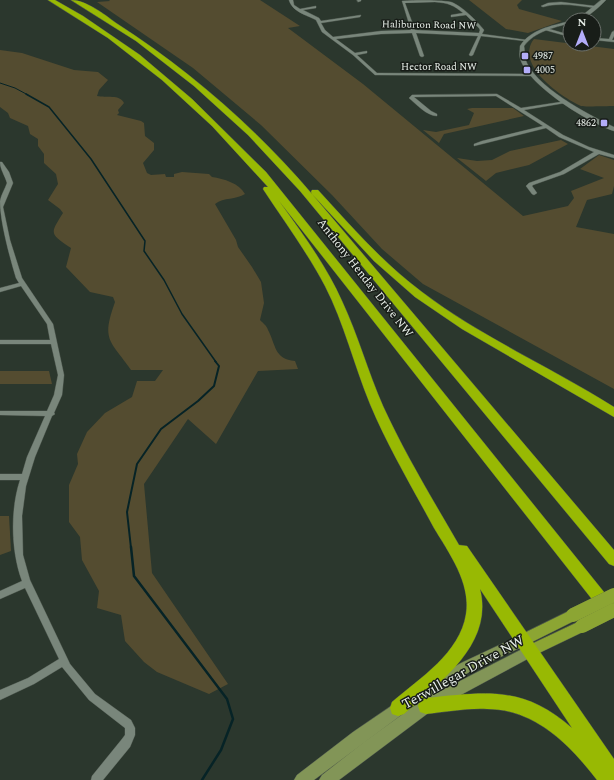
<svg xmlns="http://www.w3.org/2000/svg" width="614" height="780" viewBox="0 0 614 780" font-family="Spectral,serif">
<style>
.green{fill:#544c30}
.lines{fill:none;stroke-linecap:round;stroke-linejoin:round}
.stream-far3{stroke:#062326;stroke-width:1}
.stream-far2{stroke:#062326;stroke-width:1.5}
.stream-far1{stroke:#062326;stroke-width:2}
.stream{stroke:#062326;stroke-width:2.5}
.minor-casing{stroke:#4b554c;stroke-width:1}
.tertiary-casing{stroke:#4b554c;stroke-width:1}
.secondary-casing{stroke:#4b554c;stroke-width:1}
.primary-casing{stroke:#4b554c;stroke-width:1}
.motorway-casing{stroke:#4b554c;stroke-width:1}
.minor{fill:#79867b;fill-rule:evenodd}
.tertiary{fill:#79867b;fill-rule:evenodd}
.secondary{fill:#829557;fill-rule:evenodd}
.primary{fill:#8ca533;fill-rule:evenodd}
.motorway{fill:#98b903;fill-rule:evenodd}
.primary-bridge-casing{stroke:#4b554c;stroke-width:14;stroke-linecap:butt}
.primary-bridge{stroke:#8ca533;stroke-width:14}
.poi-dot{fill:#b3adf9;stroke:#181d18;stroke-width:1.5}
.labels{text-anchor:middle;dominant-baseline:central;stroke-width:3;stroke-linejoin:round;paint-order:stroke}
.far-street-label{font-size:10px;fill:#e9f0ea;stroke:#181d18}
.far-poi-label{font-size:10px;fill:#e9f0ea;stroke:#181d18;text-anchor:start}
.street-label{font-size:12px;fill:#e9f0ea;stroke:#181d18}
.near-street-label{font-size:14px;fill:#e9f0ea;stroke:#181d18}
</style>
<rect width="100%" height="100%" fill="#2b372d"/>
<g class="green">
<path d="M109,0H260L300,26L288,28L363,84L523,216L568,206L574,198L571,191L604,178L580,169L599,155L614,160V186L612,194L587,200L576,227L614,234V389L423,284L382,249L332,195L261,125L193,68L97,2L110,1Z"/>
<path d="M469,0H522L517,5L519,9L562,21L528,33L506,29Z"/>
<path d="M534,39L614,49V106C608,106 584,107 581,106C561,97 514,64 534,39Z"/>
<path d="M0,50L22,53L74,70L98,72L108,80L99,90L97,96C106,98 120,94 124,103L118,110L119,113L117,115L141,121L144,123L145,136L154,143V150L143,163L147,173L151,175L165,174L166,177H174V174L182,172L209,174L212,177C224,179 239,183 245,194C236,200 224,197 215,204L236,240L238,247L252,267L261,282L264,303L260,320C263,323 267,326 268,330C276,345 274,359 295,361L298,369L258,371L216,444L188,419L144,484L152,573L228,684L209,694L157,672L144,662L125,641L121,615L97,608L99,591L82,560L80,537L69,522V485L78,464L77,454L87,432L105,413L132,397L137,381H155L163,370H131C110,340 101,341 115,302L113,297L90,292L66,267L71,248C49,233 50,234 63,213L60,209L48,200L58,184L56,174L44,163V154L38,146V139L30,134L28,126L10,118L8,113L0,107Z"/>
<path d="M472,108H513L524,116L444,134L439,143L423,130L436,132L469,125L474,113L467,109Z"/>
<path d="M561,140L568,144L529,165L496,173L486,181L457,158L477,161L492,160L510,151Z"/>
<path d="M0,371H49L52,384H0Z"/>
<path d="M0,516H9L11,551L0,555Z"/>
</g>
<g class="lines">
<path class="stream-far3" d="M0,83L15,88L28,95"/>
<path class="stream-far2" d="M26,94L49,107L91,159L145,241L144,251L164,280L182,314L216,362"/>
<path class="stream-far1" d="M131,548L127,512L137,464L161,429L198,401L214,386L219,366L215,361"/>
<path class="stream" d="M131,547L134,576L227,699L233,719L221,750L202,780"/>
<defs>
<g id="minor">
<path d="M289,0H293L294,5L300,9L316,6V8L303,10L319,18L321,21L361,15L360,17L321,23L325,30L333,37L381,31L411,30L402,1C415,0 439,0 451,2C462,6 477,21 484,30L482,34L527,40L525,41L481,36L473,55L471,56L469,55L478,36L416,33L424,56L422,57L420,56L412,33L381,34L336,39L355,53L367,51V53L357,55L377,73L532,74L534,75L532,76L375,75L353,55L322,32L316,20C307,15 292,12 289,0ZM435,2C449,3 453,5 463,13L451,15V17L466,15L479,28L480,30L479,33L415,30L405,3Z"/>
<path d="M357,0H361V1L358,2Z"/>
<path d="M561,2L595,6L597,7L595,8C578,6 560,2 543,7L541,6L548,3Z"/>
<path d="M546,28L570,35V37L545,30V28Z"/>
<path d="M614,31V36L612,40H614V42L594,40V38L609,39L612,32Z"/>
<path d="M497,94L521,108L567,101V102L565,103L524,110L563,135L589,147L614,155V158L599,154L564,174L533,185L532,186L537,193L534,195L532,194L526,186L529,183L560,172L594,152L559,137L546,128L474,146V144L482,141L543,126L496,96L414,97L431,111L437,114V116C427,116 416,104 409,98L412,95Z"/>
<path d="M0,162H2L9,172L13,183L3,207L10,240L22,278L53,324L64,375L62,395L54,413L55,414L52,416L35,457L26,486L22,516L23,555L30,580L70,664L95,694L131,720L135,728V735L130,747L103,780H91L92,776L122,739L125,735V728L89,700L62,667L34,684L0,700V690L28,678L59,659L25,588L0,599V591L22,581C11,552 10,510 20,480H0V474H22L27,457L45,416L0,415V411H47L54,395L58,375L51,344H0V340H50L47,324L21,286L0,292V288L19,283L16,278C10,258 0,222 0,201C1,195 5,189 7,183C5,176 0,169 0,162Z"/>
</g>
<g id="tertiary">
<path d="M601,0H606C597,9 586,20 573,20L584,14Z"/>
<path d="M570,21V23C554,28 535,31 524,46C525,50 524,55 525,58C533,86 589,115 614,127V131C589,123 527,85 520,58C519,55 520,50 520,46C531,29 551,26 570,21Z"/>
</g>
<g id="secondary">
<path d="M523,634L528,636L530,640L528,644L471,671L432,695L427,696L422,695L420,690L422,685L461,663Z"/>
<path d="M530,645L535,647L537,651L535,655L431,711L339,780H319L322,775L364,742L421,701Z"/>
<path d="M403,698L408,700L410,705L408,710L314,780H294L297,775L353,732Z"/>
</g>
<g id="primary">
<path d="M573,609L578,611L579,615L578,619L528,644L523,646L518,644L516,640L518,636Z"/>
<path d="M582,620L587,622L589,626L587,630L535,655L530,657L525,655L523,651L525,647Z"/>
</g>
<g id="motorway">
<path d="M48,0H55L83,16L140,55L192,99L266,172L612,602L614,606L612,612L607,614L602,612L279,201C302,233 326,265 342,301C358,335 368,372 383,406C405,454 433,500 459,545L467,546L614,759V780H597C570,745 535,709 487,709C467,708 446,712 426,714L420,712L418,706L420,700L426,698C486,692 523,685 572,728L480,589C494,644 440,682 404,714L398,716L392,714L390,708L392,702C420,678 460,653 466,614C471,583 449,553 434,528C412,487 388,447 370,404C354,365 344,323 325,286C307,252 284,221 263,189L264,187H268L212,126L162,80L108,38Z"/>
<path d="M71,0C86,0 104,14 116,23C189,70 256,128 312,194L311,192L312,190H318C351,226 383,263 422,292C481,337 551,367 614,407V417L462,329L415,297L374,261L312,194L614,550V566L609,564L300,191L248,135L194,86L136,41Z"/>
</g>
</defs>
<use href="#minor" class="minor-casing"/>
<use href="#tertiary" class="tertiary-casing"/>
<use href="#secondary" class="secondary-casing"/>
<use href="#primary" class="primary-casing"/>
<use href="#motorway" class="motorway-casing"/>
<use href="#minor" class="minor"/>
<use href="#tertiary" class="tertiary"/>
<use href="#secondary" class="secondary"/>
<use href="#primary" class="primary"/>
<use href="#motorway" class="motorway"/>
<defs>
<g id="primary-bridge">
<path d="M573,615L614,595"/>
<path d="M582,626L614,610"/>
</g>
</defs>
<use href="#primary-bridge" class="primary-bridge-casing"/>
<use href="#primary-bridge" class="primary-bridge"/>
</g>
<g class="poi-dot">
<rect x="521" y="52" width="8" height="8" rx="2"/>
<rect x="523" y="66" width="8" height="8" rx="2"/>
<rect x="600" y="119" width="8" height="8" rx="2"/>
</g>
<g class="labels">
<g class="far-street-label">
<text transform="translate(429 25) rotate(1)">Haliburton Road NW</text>
<text x="439" y="67">Hector Road NW</text>
</g>
<g class="far-poi-label">
<text x="533" y="56">4987</text>
<text x="535" y="70">4005</text>
<text x="596" y="123" text-anchor="end">4862</text>
</g>
<g class="street-label">
<text transform="translate(365 278) rotate(52)">Anthony Henday Drive NW</text>
</g>
<g class="near-street-label">
<text transform="translate(463 672) rotate(-29)">Terwillegar Drive NW</text>
</g>
</g>
<g transform="translate(582 32)"><circle r="19" fill="#181d18" stroke="#6c716c"/>
<path d="M0-3L7 15L0 10L-7 15Z" fill="#b3adf9"/>
<text y="-6" font-size="11" font-weight="bold" text-anchor="middle" fill="#e9f0ea">N</text>
</g>
</svg>
